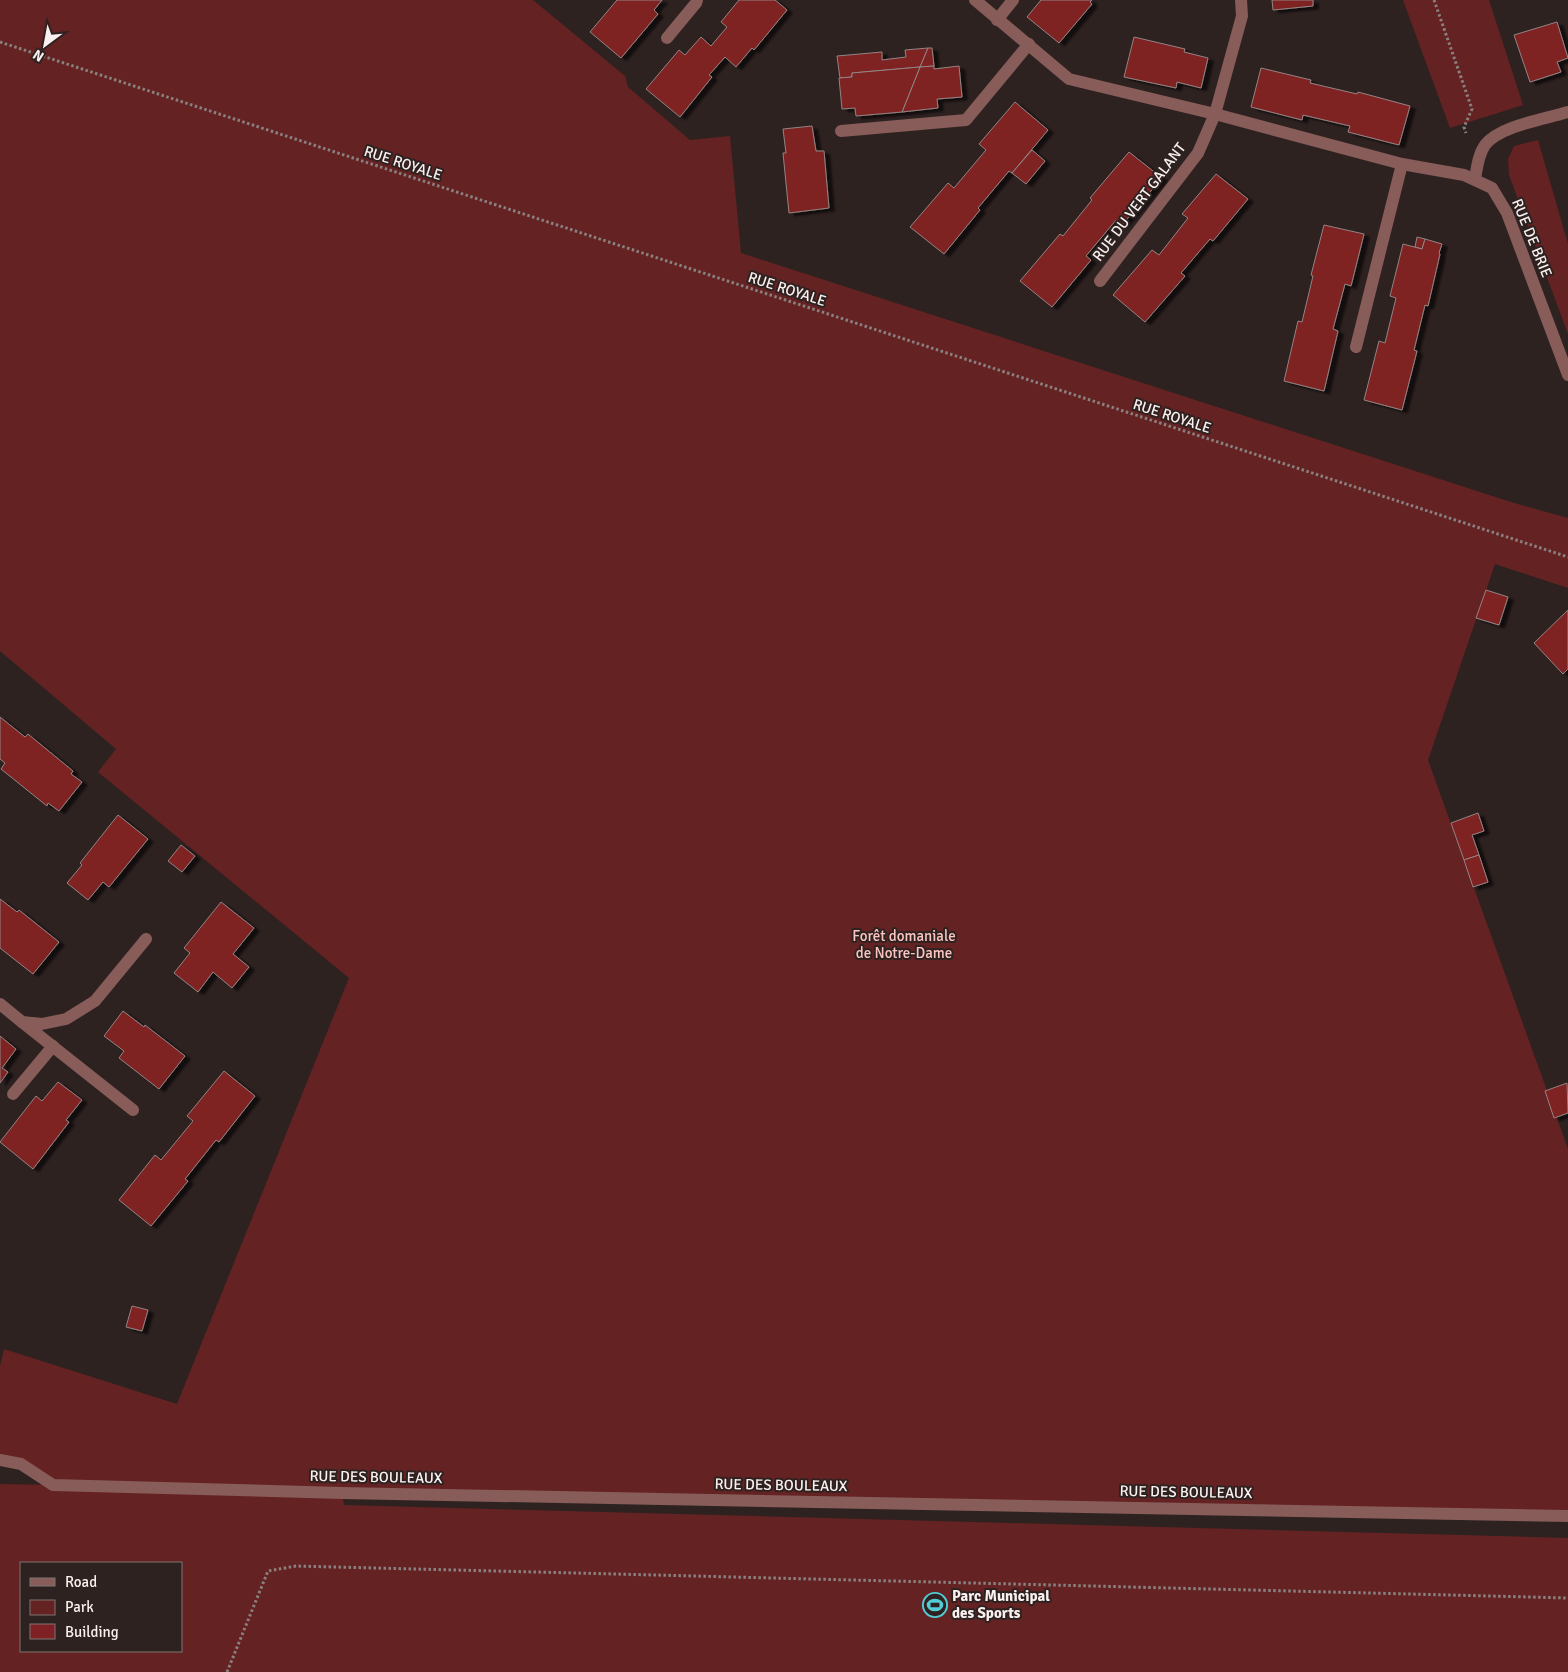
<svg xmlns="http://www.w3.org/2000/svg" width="1568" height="1672" viewBox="0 0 1568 1672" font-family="Signika,sans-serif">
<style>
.green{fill:#642222;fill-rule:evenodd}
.building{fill:#7e2024;stroke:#948483;filter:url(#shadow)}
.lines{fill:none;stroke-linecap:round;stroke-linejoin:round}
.path{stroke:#8a807f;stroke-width:3;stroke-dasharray:2.5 2.5;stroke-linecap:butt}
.street{stroke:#875c59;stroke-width:12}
.labels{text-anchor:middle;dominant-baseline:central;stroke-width:4;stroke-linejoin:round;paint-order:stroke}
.street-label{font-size:15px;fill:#f9f0ef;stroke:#2e2221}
.park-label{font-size:15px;fill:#fcc5c1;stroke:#2e2221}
.poi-label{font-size:15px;font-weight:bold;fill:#f9f0ef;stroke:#2e2221;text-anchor:start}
</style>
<defs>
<filter id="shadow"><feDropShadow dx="5.5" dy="3" stdDeviation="1" flood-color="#0009"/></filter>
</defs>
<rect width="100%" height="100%" fill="#2e2221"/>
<g class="green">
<path d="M0,0H533L625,76L628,87L690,140L730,136L741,253L1514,503L1568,518V588L1495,564L1428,760L1568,1149V1516L342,1493L344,1505L1568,1538V1672H0V1484L52,1485L0,1460V1366L4,1349L177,1404L349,978L98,772L116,749L0,651ZM21,1563H181V1651H21Z"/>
<path d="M1403,0H1489L1523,105L1450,128Z"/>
<path d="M1538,140L1568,244V334L1509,175L1508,159L1514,146Z"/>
</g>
<g class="building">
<path d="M617,0H662L654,10L658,14L621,58L590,32Z"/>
<path d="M739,0H775L787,10L754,50L752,48L736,67L725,57L709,75L712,77L680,117L646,89L679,50L685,55L701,37L711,46L727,27L721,22Z"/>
<path d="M1041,0H1092L1090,2L1092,4L1059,43L1027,17Z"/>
<path d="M1272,0H1313V6L1273,10Z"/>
<path d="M1557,22L1568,58L1557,62L1561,72L1530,82L1514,35Z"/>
<path d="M1134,37L1185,49L1184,52L1208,58L1201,88L1177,82L1176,88L1124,77Z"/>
<path d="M928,48L920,67L852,73V77L840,78L837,56L882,52V60L906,57L905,50Z"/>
<path d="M928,48H932L934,66L920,67Z"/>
<path d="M934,66V69L959,66L962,97L937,99L938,108L902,112L920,67Z"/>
<path d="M920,67L902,112L856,116L855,108L842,109L839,78L852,77V73Z"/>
<path d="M1261,68L1311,80L1310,83L1357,94L1358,92L1410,106L1399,145L1348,132L1350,126L1303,115L1302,120L1251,107Z"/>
<path d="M1015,102L1048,130L1012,173L1009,171L978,208L980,210L944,254L910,227L948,183L954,188L986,150L979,144Z"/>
<path d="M812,126L816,151H824L829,208L789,213L783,153H786L783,129Z"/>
<path d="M1032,150L1045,161L1026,184L1012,173Z"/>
<path d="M1129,152L1162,178L1122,225L1116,220L1086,256L1091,260L1052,307L1020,281L1060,234L1063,236L1092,200L1090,198Z"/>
<path d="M1216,174L1248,199L1213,241L1210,239L1181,273L1185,276L1145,322L1113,295L1152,250L1159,255L1188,218L1182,214Z"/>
<path d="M1324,225L1364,234L1351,286L1345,284L1333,329L1338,331L1324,391L1284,381L1298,321L1302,322L1313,276L1311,275Z"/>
<path d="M1417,237L1425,239L1422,249L1415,247Z"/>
<path d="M1425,239L1442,244L1439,253L1440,254L1428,306L1425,305L1414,350L1417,351L1402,410L1364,400L1379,341L1385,343L1396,298L1390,296L1403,244L1422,249Z"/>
<path d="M1486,590L1508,597L1499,625L1476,618Z"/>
<path d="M1568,610V669L1563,674L1534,643Z"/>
<path d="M0,717L25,737L28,734L73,771L71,774L82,782L59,811L48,803L47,806L1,769L5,763L0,759Z"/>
<path d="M1478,813L1484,831L1472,835L1479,855L1464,860L1451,823Z"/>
<path d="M118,815L148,839L109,887L103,882L88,900L67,883L82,865L80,863Z"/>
<path d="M181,845L195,856L182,872L168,861Z"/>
<path d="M1479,855L1488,882L1473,887L1464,860Z"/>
<path d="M0,899L17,912L19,910L59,942L33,974L0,948Z"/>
<path d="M221,902L254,928L233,954L249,967L232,988L213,972L198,992L174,973L190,953L184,948Z"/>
<path d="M123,1011L144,1027L145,1025L185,1056L159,1089L119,1058L124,1051L104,1036Z"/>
<path d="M0,1036L16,1049L2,1068L8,1072L0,1083Z"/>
<path d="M224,1071L255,1096L219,1142L216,1140L185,1179L188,1181L151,1226L119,1200L155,1155L161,1160L193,1121L187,1116Z"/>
<path d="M58,1082L82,1100L66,1120L69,1122L33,1169L0,1142L36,1096L42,1101Z"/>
<path d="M1567,1083L1568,1113L1554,1118L1545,1091Z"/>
<path d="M132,1306L148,1310L142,1331L126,1327Z"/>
</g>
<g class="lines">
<g class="path">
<path d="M1434,0L1472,109L1464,127L1466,133"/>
<path d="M0,42L1568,557"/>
<path d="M227,1672L268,1571L296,1566L1568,1598"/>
</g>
<g class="street">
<path d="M975,0L1069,79L1215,114L1402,164L1464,175L1492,188L1507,213L1568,375"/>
<path d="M997,20L1013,0"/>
<path d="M667,38L696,3L697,0"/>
<path d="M841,131L966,120L1029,44"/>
<path d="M1475,179C1477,168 1478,155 1485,145C1499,126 1545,119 1568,112"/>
<path d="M1100,281L1198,153L1215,114L1242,16L1241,0"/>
<path d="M1356,347L1402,164"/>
<path d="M0,1004L22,1022L42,1024L66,1019L95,1001L146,939"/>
<path d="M22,1022L133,1110"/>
<path d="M13,1094L53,1046"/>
<path d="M0,1460L21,1464L53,1485L342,1493L1568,1516"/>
</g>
</g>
<defs>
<symbol id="stadium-ring" viewBox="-11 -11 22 22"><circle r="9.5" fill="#2e2221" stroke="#52ccd6" stroke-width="1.5"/><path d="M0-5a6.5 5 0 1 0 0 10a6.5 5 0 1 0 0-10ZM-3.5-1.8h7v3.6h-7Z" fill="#52ccd6"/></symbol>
</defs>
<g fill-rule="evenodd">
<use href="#stadium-ring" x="921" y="1591" width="28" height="28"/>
</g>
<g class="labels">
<g class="street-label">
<text transform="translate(403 163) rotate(18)">RUE ROYALE</text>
<text transform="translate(1139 202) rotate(-53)">RUE DU VERT GALANT</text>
<text transform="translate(1532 238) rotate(68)">RUE DE BRIE</text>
<text transform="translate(787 289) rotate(18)">RUE ROYALE</text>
<text transform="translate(1172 416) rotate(18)">RUE ROYALE</text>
<text transform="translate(376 1477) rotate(1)">RUE DES BOULEAUX</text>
<text transform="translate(781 1485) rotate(1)">RUE DES BOULEAUX</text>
<text transform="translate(1186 1492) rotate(1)">RUE DES BOULEAUX</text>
</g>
<g class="park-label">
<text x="904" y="936">Forêt domaniale<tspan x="904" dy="17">de Notre-Dame</tspan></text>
</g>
<g class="poi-label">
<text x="952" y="1596">Parc Municipal<tspan x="952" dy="17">des Sports</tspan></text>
</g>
</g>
<rect x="20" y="1562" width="162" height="90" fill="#2e2221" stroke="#7f7473"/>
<rect x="30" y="1578" width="25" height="8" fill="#875c59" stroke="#7f7473"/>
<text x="65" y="1587" font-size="15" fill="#f9f0ef">Road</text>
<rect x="30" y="1600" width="25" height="15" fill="#642222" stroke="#7f7473"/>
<text x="65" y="1612" font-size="15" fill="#f9f0ef">Park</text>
<rect x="30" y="1624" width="25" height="15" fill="#7e2024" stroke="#7f7473"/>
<text x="65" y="1637" font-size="15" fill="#f9f0ef">Building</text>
<g transform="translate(45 45) rotate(212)" stroke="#2e2221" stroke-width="4" paint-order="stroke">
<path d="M0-4L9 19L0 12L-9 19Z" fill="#f9f0ef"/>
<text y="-8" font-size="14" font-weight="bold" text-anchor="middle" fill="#f9f0ef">N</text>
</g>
</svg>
